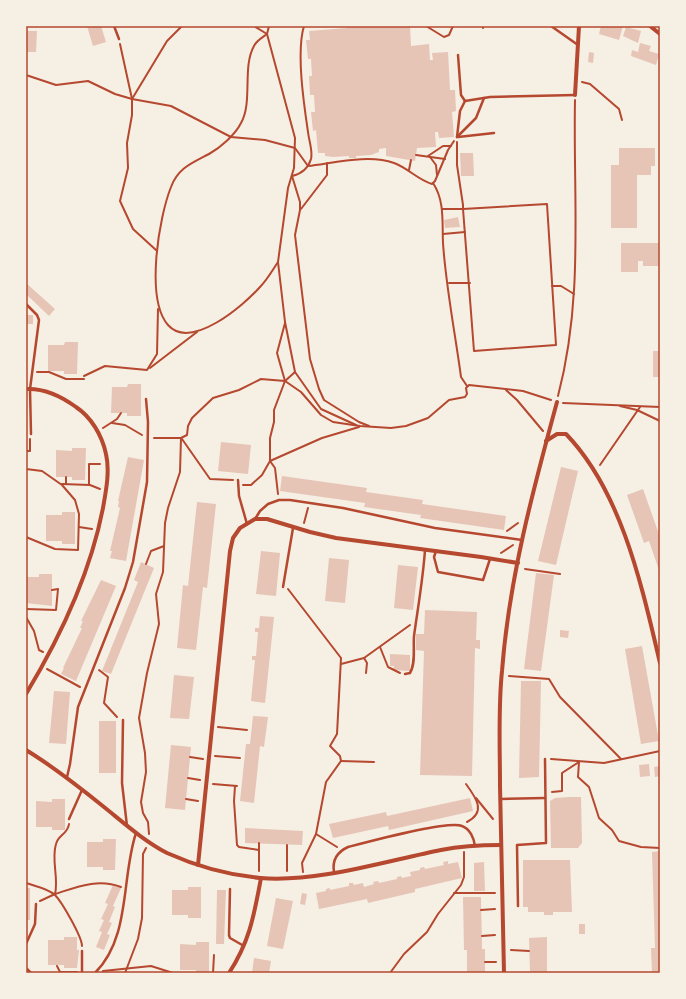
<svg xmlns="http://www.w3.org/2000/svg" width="686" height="999" viewBox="0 0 686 999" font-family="Rubik,sans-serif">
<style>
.building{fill:#e6c5b7}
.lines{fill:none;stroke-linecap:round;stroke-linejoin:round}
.path{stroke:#b5482f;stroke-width:2}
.service{stroke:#b5482f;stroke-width:2.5}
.minor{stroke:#b5482f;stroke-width:4}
.neatline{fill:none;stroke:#b5482f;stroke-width:1.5}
</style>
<rect width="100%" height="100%" fill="#f6efe4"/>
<g class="building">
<path d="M87,26H101L106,42L93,46Z"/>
<path d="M346,26H410L411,46L429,44L430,60H433L432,53L448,52L450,90H455L456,111L452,112L454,137L439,138L438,132H435L436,147L417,148L415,161L386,156V148L379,149V152L371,155L356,156V158H349V156L333,157L325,156V153H318L316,130L313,131L311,112H315L314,95H310L309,76H312L311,59H308L306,40H310L309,31L347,28Z"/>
<path d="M601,26H623L619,40L599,34Z"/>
<path d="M626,27L641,31L638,43L623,36Z"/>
<path d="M26,31H37L36,52H26Z"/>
<path d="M640,43L651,46L649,51L659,54L656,65L631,56L632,50L638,52Z"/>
<path d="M589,52L594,53L593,63L588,62Z"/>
<path d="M619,148H655V166H651V175H637V228H611V165H619Z"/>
<path d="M460,153H473L474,176H461Z"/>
<path d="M458,217L460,227L445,228L444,220Z"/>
<path d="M621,243H660V266H643V261H638V272H621Z"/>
<path d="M26,283L55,309L49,316L26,294Z"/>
<rect x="26" y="315" width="7" height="9"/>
<path d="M65,342H78L77,374H64V371H48V345H64Z"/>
<rect x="653" y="351" width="7" height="26"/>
<path d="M128,384H141V416H127V413H111L112,387H127Z"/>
<path d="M221,442L251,445L248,474L218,471Z"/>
<path d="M72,448H86L85,480H72V477H56V450L72,451Z"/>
<path d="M128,457L144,460L126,561L110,558L112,551H110L120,508L118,507L119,501H118Z"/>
<path d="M561,467L578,471L556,565L538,561Z"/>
<path d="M282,476L367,488L366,492L423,500L422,504L506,516L504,530L420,518L421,515L364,507L365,503L280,491Z"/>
<path d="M643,489L660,537V573L649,541L644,543L627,495Z"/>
<path d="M197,502L216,504L207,588L203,587L196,650L177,648L183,585L188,586Z"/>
<path d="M62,512H75V544H62V541H46V515H62Z"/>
<path d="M261,551L280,553L276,596L256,594Z"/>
<path d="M329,558L349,560L345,603L325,601Z"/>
<path d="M141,562L154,568L111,674L102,671L138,582L134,580Z"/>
<path d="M398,565L418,567L413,610L394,608Z"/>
<path d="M536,573L554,575L541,671L524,669Z"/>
<path d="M39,574H52V606L26,603V577H39Z"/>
<path d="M101,580L116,586L76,681L61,674L64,668H63L82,628H80L83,621H81Z"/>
<path d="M425,610L477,612L476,640H480V649L475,648L472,776L420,775L424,651L416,650V634H424Z"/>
<path d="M260,616L274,617L265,703L251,701L255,660H252V656H256L258,632H255V628H259Z"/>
<path d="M560,630L569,631L568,638L560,637Z"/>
<path d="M642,646L659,741L641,744L625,649Z"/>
<path d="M390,654L410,655V671L393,670L394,666H390Z"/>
<path d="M174,675L194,677L189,719L170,718Z"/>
<path d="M521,681H541L539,777L519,778Z"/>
<path d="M54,691L70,692L66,744L49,743Z"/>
<path d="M253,716L268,717L264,747L260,746L254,803L240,801L246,744H250Z"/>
<rect x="99" y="721" width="17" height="52"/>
<path d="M171,745L191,747L185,810L165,808Z"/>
<path d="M649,764L650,776L640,777L639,765Z"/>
<path d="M660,766V776L655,777L654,767Z"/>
<path d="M569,797H581L582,843L578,848H551L550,801L555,798Z"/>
<path d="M470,798L473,811L389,830L388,826L333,838L329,824L386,812L387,816Z"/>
<path d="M52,799H65V830H52V827H36V801L52,802Z"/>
<path d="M245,828L303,831L302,845L245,843Z"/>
<path d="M103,839H116L115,870H103V867H87V842H103Z"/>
<path d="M660,851V973H652L651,948H655L652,852Z"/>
<path d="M523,860H570L572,912H553V915H544V912H528V907H523Z"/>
<path d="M448,861V864L458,862L462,878L415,889V892L368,903L367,899L319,909L316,893L326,891V889L330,888V890L349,886V883H353L354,885L363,883L364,887L374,884L373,882L378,881L379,883L397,879V877L401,876L402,878L411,876L410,872L420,870V868L424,867L425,869L444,865L443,862Z"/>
<path d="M484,862L485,891H474V863Z"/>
<path d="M113,885L121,888L113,906L115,907L109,922L112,923L107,934L110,935L104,950L96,947L102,932L99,931L104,920L101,919L108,904L105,903Z"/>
<path d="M188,887H201V918H188V915H172V890H188Z"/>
<rect x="26" y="888" width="4" height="32"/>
<path d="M217,890H226L224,944H216Z"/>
<path d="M302,893L307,894L305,905L300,904Z"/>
<path d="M463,897H481L482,949H485V973H467V950H464Z"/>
<path d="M276,898L293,901L283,949L267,946Z"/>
<rect x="579" y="924" width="6" height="10"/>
<path d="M64,937H77V950H79L77,968H64V965H48V940H64Z"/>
<path d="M547,937V973H530L529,938Z"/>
<path d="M196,942H209V973H196V970H180V944L196,945Z"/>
<path d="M254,958L271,961L269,973H252Z"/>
</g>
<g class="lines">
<g class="path">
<path d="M254,26L267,34C263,37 256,41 254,46C242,67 253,102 241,123C235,135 220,148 209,154C192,163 178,168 171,187C159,217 145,299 168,325C191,351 244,305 260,287C267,280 272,271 278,262"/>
<path d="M269,26L267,34L295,138L294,168L288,188L278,262L285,322L295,372L321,409L356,425"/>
<path d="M304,26C296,52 304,105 308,132C309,141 313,151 311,159C308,169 301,174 292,176L300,202V210L295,235L310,359L319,389L324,400L359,422L369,426"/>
<path d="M426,26L444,37L449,35L453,26"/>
<path d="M483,26V28"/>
<path d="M120,44L132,99V115L127,143L128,168L120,201L133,229L156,250"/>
<path d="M26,75L56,85L88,81L115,94L132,99L171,106L231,137L265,140L295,148L308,166"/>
<path d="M582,82L590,84L619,109L622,120"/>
<path d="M132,99L167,41L182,26"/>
<path d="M416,155L445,159"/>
<path d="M428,156L443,146H451"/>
<path d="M430,157L436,165L437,175"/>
<path d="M308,166C334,163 369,154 394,163C408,168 418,180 432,184L435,181L448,150L454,141"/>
<path d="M409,170L411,160"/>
<path d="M433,183C445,201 442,223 443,243C446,288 455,332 461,377L467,386"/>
<path d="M301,209L327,175V163"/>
<path d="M442,209H463L547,204L556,345L474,351L463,209V205L457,165V142"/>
<path d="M443,234L465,232"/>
<path d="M449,283H470"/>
<path d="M552,286H561L574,294"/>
<path d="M285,323L277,353L285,381"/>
<path d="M150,368L197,332"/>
<path d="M37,372H49L66,379H84"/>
<path d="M84,376L105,366L147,370L157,354L158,309"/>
<path d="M506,390L517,400L543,431"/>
<path d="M558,396C584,297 573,202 575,100"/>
<path d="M563,403L660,407"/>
<path d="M620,406L637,410L660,421"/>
<path d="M112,423L125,425L142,435"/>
<path d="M103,428L117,419L121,413"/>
<path d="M154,438H181L187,435L188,426L192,418L213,398L239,390L261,379L285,381L301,392L321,415L333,422L360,426L391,428L406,426L428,418L449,400L465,397L467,394L466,388L469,385L523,391L551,400"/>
<path d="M182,439L210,479L233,480"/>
<path d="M26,451H30V439"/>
<path d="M270,461L322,438L359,427"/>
<path d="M270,461L275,468L278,494"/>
<path d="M600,465L640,407"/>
<path d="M26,469L42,471L62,485L75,500L79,514L78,550L55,549L26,537"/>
<path d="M62,484L90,485L100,489"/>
<path d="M66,484V477"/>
<path d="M89,485V464H100"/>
<path d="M243,485H251L262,475L270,461V438L274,422V410L285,381L295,372"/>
<path d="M304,523L308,508"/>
<path d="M79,527L92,529"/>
<path d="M507,531L518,523"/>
<path d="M501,553L513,545"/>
<path d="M146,564L151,551L164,546"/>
<path d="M525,569L560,574"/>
<path d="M288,589L341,658L337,734L330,746L340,756L341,761L326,782L316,834L337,847"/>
<path d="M26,609L56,610L58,589L52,590"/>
<path d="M26,617L34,631L39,650L43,652"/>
<path d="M380,647L388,667L400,673"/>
<path d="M364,658L367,663L366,673"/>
<path d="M341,664L364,658L410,625"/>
<path d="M47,669L80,687"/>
<path d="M99,670L108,677L104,703L117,717"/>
<path d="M509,676L549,679L560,697L621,759"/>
<path d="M218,727L247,730"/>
<path d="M215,756L240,758"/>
<path d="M190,757L203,759"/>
<path d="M551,759L604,763L660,751"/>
<path d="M341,761L374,762"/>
<path d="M579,762L578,777L589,787L599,818L612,830L619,841L641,847L660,848"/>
<path d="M188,778L200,780"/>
<path d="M213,784L237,786"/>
<path d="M466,784C477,799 486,812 467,822"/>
<path d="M235,786L234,801L237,845L239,847L259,850"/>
<path d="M552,792L562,791V773L579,762"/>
<path d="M476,798L493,819"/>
<path d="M186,799L198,801"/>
<path d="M149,834L148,822L143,813L141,802L146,772L145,753L139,718L147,673L159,624L156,594L163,572L165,523L168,508L180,472L181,438"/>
<path d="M259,871V843"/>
<path d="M287,871V845"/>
<path d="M303,872L302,863L316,834"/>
<path d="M26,883C35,886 49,889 55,895C62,902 82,937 82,946"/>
<path d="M454,893H495"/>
<path d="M55,894C77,887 98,878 121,887"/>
<path d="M40,901L55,894C59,878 51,860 56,844C58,835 68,834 69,824"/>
<path d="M481,910L495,909"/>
<path d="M482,936L495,935"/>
<path d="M511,950L529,951"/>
<path d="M485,962H496"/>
<path d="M57,966L60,972H77"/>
<path d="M103,971L151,966L173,973"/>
<path d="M125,973L138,939L142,918L143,854L146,848"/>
<path d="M213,973L214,955"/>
<path d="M390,973L404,954L427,932L438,914L461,885L464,877V852"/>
</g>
<g class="service">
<path d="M114,26L119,39"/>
<path d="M551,26L578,45"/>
<path d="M458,55L461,95L465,101"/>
<path d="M465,101L490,97L575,95"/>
<path d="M457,137L476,118L484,98"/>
<path d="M457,137L460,111L465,101"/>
<path d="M458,137L494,133"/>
<path d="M26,304L37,315L39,320L30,389L31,434"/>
<path d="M238,480L239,496L247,524"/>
<path d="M255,519L260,511L268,504L279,500H290L343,508L435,528L522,540"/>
<path d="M436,551L434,557L438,572L483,580L490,559"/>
<path d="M283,587L293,528"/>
<path d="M405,674L410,673C416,663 413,647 414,636C418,607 423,579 425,550"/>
<path d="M123,720L122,783L127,826"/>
<path d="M67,777L70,764L78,707L125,588L133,562L147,482L148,422L146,399"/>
<path d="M500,799L545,798"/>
<path d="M69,819L82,790"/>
<path d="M334,872C332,860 337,852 348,847C367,842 449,820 462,826C470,829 474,838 475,846"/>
<path d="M230,889L229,935L230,938L244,946"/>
<path d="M518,906L517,845L546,843L545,759"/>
<path d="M26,944L35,924L36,904"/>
<path d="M82,973V951"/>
<path d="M95,973C131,937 121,878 136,833"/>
</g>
<g class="minor">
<path d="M650,26L660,34"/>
<path d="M575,95L579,26"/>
<path d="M26,389C45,388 61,396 76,407C91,417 102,435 106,454C110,471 106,491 103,508C90,575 61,636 26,694"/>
<path d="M546,441L557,434H566C622,492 642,587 660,663"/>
<path d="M26,750C54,767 78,786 104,807C124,823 144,841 167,853C196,866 228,875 260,878C316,883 386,861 441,850C461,846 482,845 501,845"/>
<path d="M198,865L230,551L233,538L240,528L255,519H267L310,532L336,538L481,557L518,563"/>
<path d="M26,969L30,973"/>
<path d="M229,973C250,941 254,915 261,878"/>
<path d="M504,973C503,911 501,848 500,786C500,747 498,709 502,671C509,579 533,490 557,402"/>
</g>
</g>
<rect width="686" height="999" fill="none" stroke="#f6efe4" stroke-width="54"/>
<rect x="27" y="27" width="632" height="945" class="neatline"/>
</svg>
